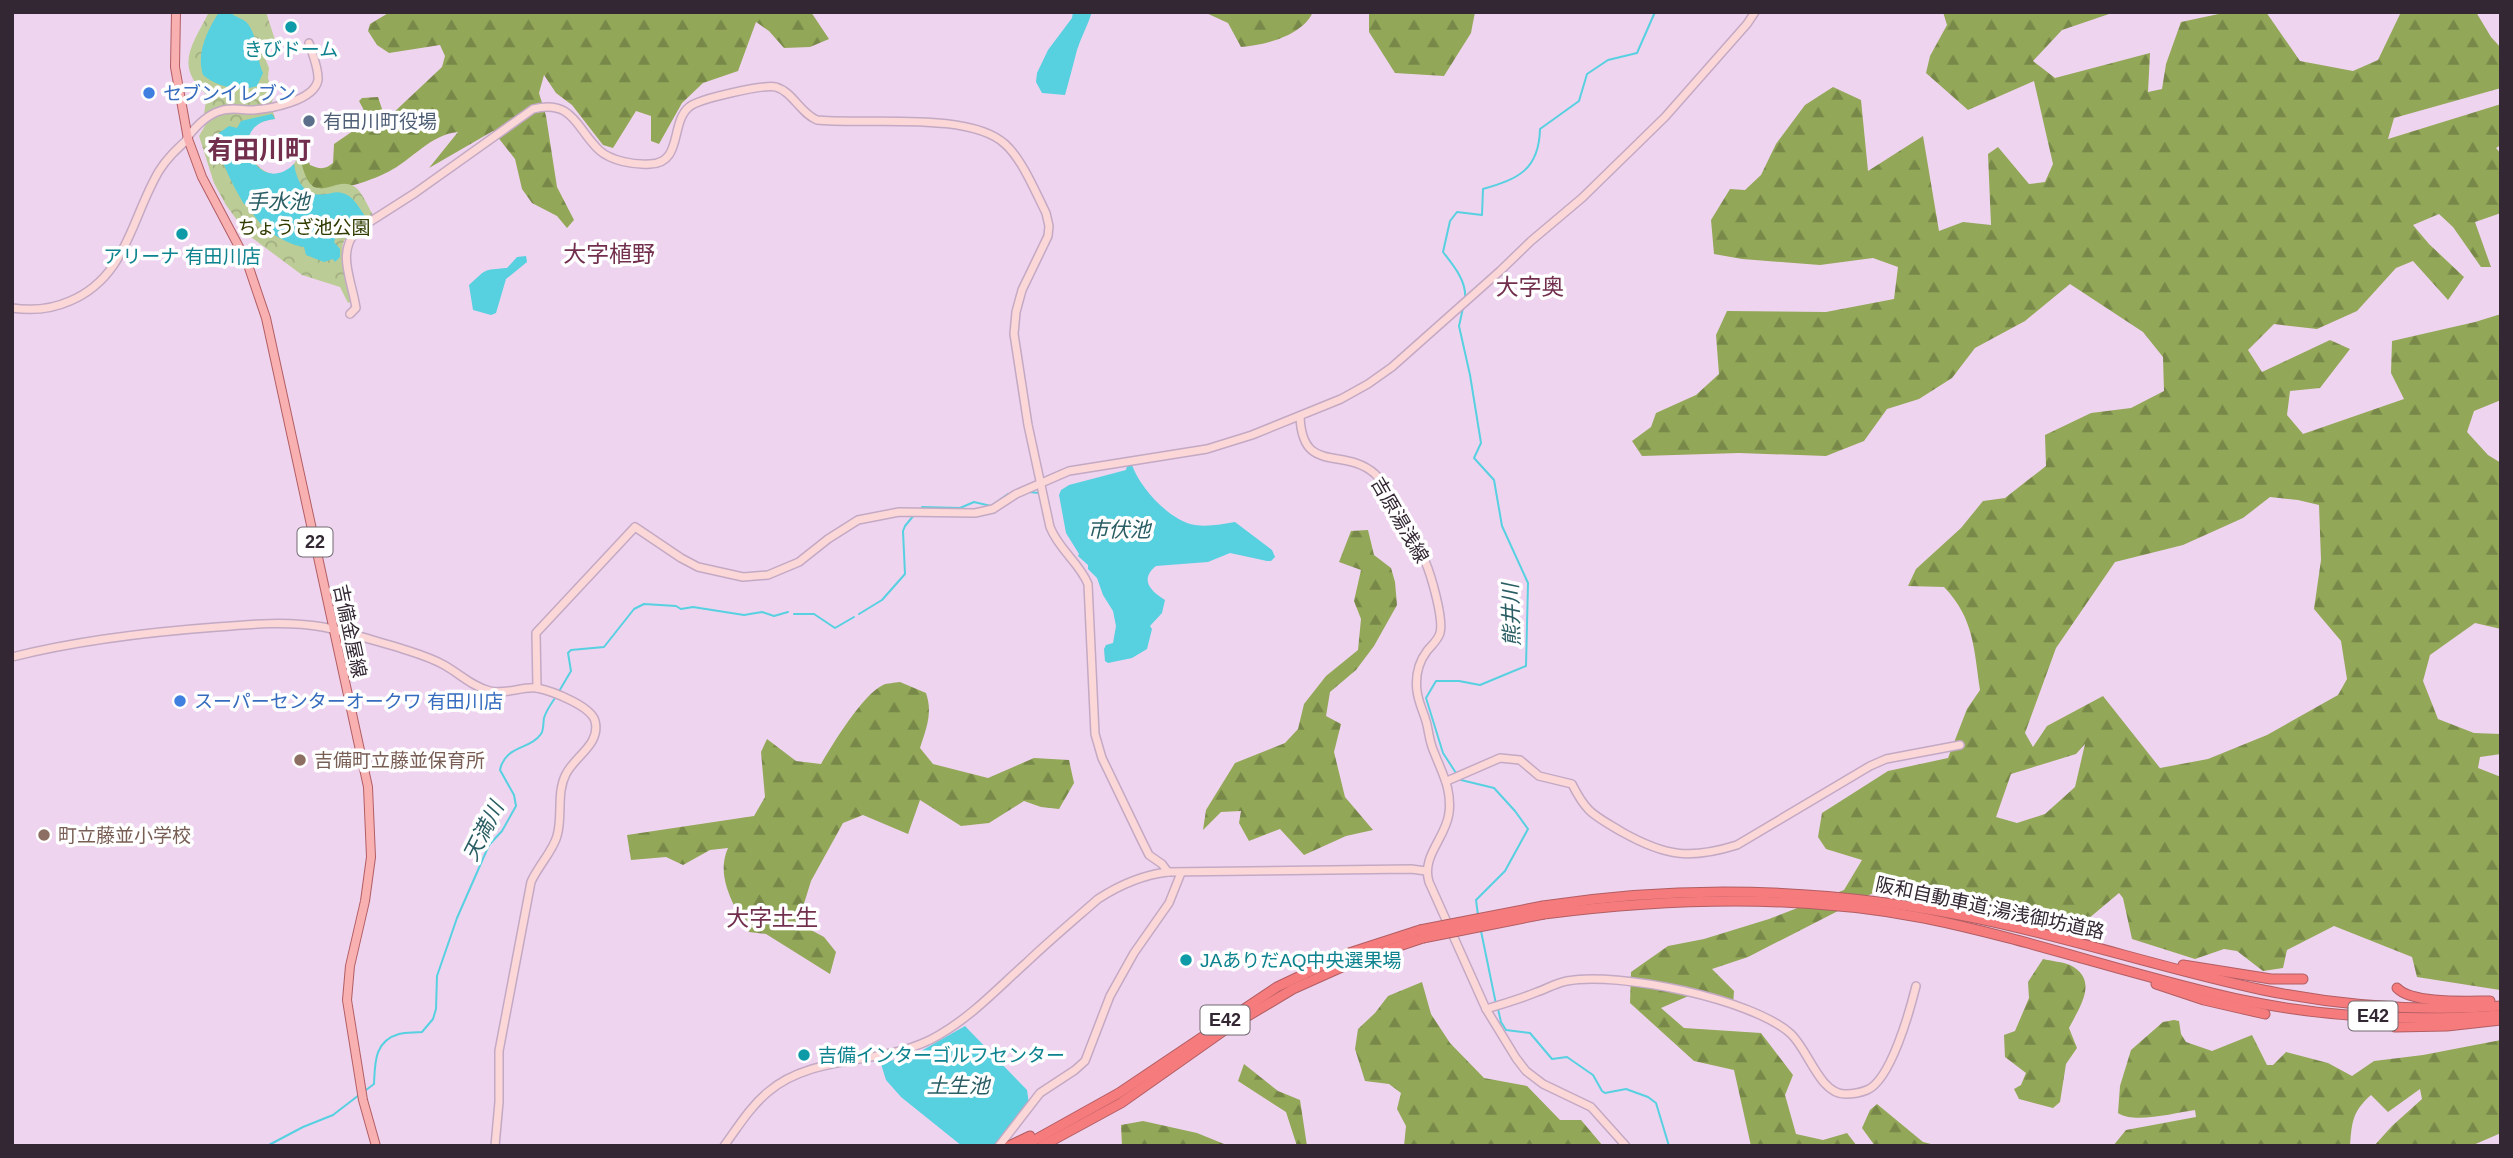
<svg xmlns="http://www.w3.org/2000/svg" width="2513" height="1158" viewBox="0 0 2513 1158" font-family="Helvetica,'Noto Sans JP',sans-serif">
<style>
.forest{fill:url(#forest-firs);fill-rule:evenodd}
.park{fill:url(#park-crowns)}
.water{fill:#57d0e0}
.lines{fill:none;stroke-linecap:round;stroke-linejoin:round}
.stream{stroke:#57d0e0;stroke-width:2}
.secondary-casing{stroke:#c3a9c4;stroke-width:10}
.primary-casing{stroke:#b15e63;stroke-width:10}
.highway-casing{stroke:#b15e63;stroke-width:11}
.secondary{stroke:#fcd7d8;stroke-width:7}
.primary{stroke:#f9b0b1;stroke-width:8}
.highway{stroke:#f57b7d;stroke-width:9}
.highway-bridge-casing{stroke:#b15e63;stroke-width:11;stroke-linecap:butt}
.highway-bridge{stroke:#f57b7d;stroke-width:9}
.culture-dot{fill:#0f9aa8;stroke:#fff;stroke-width:2.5}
.shop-dot{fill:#3f7fe0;stroke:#fff;stroke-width:2.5}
.service-dot{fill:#5c6f8a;stroke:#fff;stroke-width:2.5}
.education-dot{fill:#8d6e63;stroke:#fff;stroke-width:2.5}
.labels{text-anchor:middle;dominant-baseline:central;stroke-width:7;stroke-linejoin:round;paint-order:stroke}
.shield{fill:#fff;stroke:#706870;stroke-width:2}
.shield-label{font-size:18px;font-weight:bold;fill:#322732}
.culture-label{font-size:19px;fill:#0d838f;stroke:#fff}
.shop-label{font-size:19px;fill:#366cbe;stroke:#fff;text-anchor:start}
.service-label{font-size:19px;fill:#4e5e75;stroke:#fff;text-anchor:start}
.park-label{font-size:19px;fill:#303d00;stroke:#fff}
.street-label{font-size:19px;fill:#322732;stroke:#fff}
.education-label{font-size:19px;fill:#785e54;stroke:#fff;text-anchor:start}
.water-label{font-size:21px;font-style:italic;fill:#2a5d64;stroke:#fff}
.quarter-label{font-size:23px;fill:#712f4d;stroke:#fff}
.district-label{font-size:26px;font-weight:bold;fill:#712f4d;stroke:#fff}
</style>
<defs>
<pattern id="forest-firs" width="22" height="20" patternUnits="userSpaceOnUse" patternTransform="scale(1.75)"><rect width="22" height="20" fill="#92a757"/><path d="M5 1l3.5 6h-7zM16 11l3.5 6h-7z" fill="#788849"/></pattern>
<pattern id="park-crowns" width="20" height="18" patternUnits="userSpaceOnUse" patternTransform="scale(1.75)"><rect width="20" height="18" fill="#bccc96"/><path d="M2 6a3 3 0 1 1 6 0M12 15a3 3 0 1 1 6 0" fill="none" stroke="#a2af82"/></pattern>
</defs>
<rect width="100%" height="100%" fill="#efd4f0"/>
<g class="forest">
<path d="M390,12H811L829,39L810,47L784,48L769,31L756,22L738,71L703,83L682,103L659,144L651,141V116L636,111L613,148L603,145L572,105L556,93L544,75L539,93L546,116L557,187L574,220L567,228L557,216L532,203L522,189L515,159L493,131L429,168L458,132C431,134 412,160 388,172C368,182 324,198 305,183L300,166L303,155L306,154L310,165C319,169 325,170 333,163L334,144L369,120L359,101L362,98L378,97L383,112L391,115L442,67L445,56L440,45L389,53L377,45L368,31L370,24Z"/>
<path d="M1204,12H1313C1302,36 1265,45 1241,47L1228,23Z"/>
<path d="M1369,12H1475L1471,33L1444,76L1395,73L1369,32Z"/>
<path d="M1943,12H2115L2062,30L2033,61L2055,78L2150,53L2148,92L2162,89L2166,64L2181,22L2228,12H2266L2300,61L2353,71L2378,60L2401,12H2476L2491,37L2501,48V88L2394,118L2388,139L2501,104V145L2496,148L2501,154V213L2475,222L2491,267H2481L2453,227L2439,214L2413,225L2429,244L2464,277L2448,300L2413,261L2396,268L2357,311L2317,329L2274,324L2248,350L2262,372L2330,340L2350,349L2320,388L2290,391L2287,415L2303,434L2404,399L2391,373L2392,341L2475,322L2501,314V400L2474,411L2467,432L2488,455L2501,463V629L2475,623L2430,655L2423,681L2438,719L2474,733L2501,734V754L2480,757L2478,768L2501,777L2500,990L2417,977L2412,957L2334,926L2287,950L2283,968L2263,971L2237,951L2224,949L2195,959L2132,939L2123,898L2119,893L2088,919L2047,924L1875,892L1748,957L1712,969L1734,991L1733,1005L1693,994L1661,1008L1684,1028L1761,1033L1793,1075L1785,1095L1796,1134L1823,1140L1847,1133L1857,1146H1751L1734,1070L1694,1061L1630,1003L1631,972L1668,946L1704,939L1769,919L1844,890L1862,860L1826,849L1818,837L1822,813L1888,771L1948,758L1967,709L1980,690C1974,649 1974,618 1944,587L1908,586L1916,569L1961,528L1983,501L2005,498L2046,466L2045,435L2091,413L2131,408L2164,391L2163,357L2143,332L2070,284L2025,321L1975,348L1952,378L1919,399L1887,409L1864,441L1826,456L1739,453L1642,456L1632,441L1651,427L1656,413L1696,395L1719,374L1716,335L1727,311L1826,312L1894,299L1898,267L1873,258L1820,265L1742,259L1714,254L1711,220L1730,189L1745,190L1761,175L1776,144L1805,105L1833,87L1861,100L1868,171L1923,136L1939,231L1963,222L1991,225L1988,154L1998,147L2029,184L2045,182L2053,164L2034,81L1968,110L1926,73L1930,56L1947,25ZM2270,497L2298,500L2319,505L2321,560L2314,609L2341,641L2347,679L2338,695L2267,735L2208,759L2160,768L2103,696L2047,726L2033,747L2025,733L2056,648L2115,562L2183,545L2243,518ZM2085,744L2075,787L2045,814L2017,823L1996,817L2011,774L2076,754Z"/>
<path d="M1368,530L1374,555L1391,568L1395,582L1397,605L1374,646L1356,670L1330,692L1326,716L1341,724L1334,752L1345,797L1373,830L1346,836L1304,855L1280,829L1249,841L1239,823L1241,811L1221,812L1203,830L1206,810L1235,763L1285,743L1298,729L1304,704L1326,676L1358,650L1361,619L1354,601L1361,570L1339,562L1351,531Z"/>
<path d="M900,682L926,693C933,713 926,729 920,748L933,764L988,778L1034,758L1069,760L1074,783L1059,809L1041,807L1024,801L989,823L961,826L920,800L908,834L863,815L843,823L811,881L798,923L824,937L836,952L830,974L766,934L749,932C734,906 715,877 728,848L710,850L683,865L666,857L631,860L627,835L754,816L765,797L761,752L767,739L796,761L821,764C832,745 863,694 883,685C887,683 895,683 900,682Z"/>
<path d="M2043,959C2051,961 2063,962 2070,965C2100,980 2079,1008 2069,1028L2077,1048L2066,1064L2060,1102L2053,1108L2019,1099L2014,1089L2021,1085L2026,1073L2005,1057L2004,1035L2015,1031L2029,998L2028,982Z"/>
<path d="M1422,982L1431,1014L1450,1043L1484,1078L1527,1086L1560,1120H1581L1603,1146H1404L1406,1126L1397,1109L1401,1093L1389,1084L1365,1081L1355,1049L1358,1029L1375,1013L1388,996Z"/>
<path d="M2174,1020L2179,1021L2181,1034L2186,1042L2212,1051L2252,1035L2267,1065H2273L2286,1052L2328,1063L2352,1076L2374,1061L2423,1055L2501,1040V1133L2471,1146H2374L2392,1126L2422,1099L2420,1089L2388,1112L2371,1095C2352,1112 2352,1122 2350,1146H2113L2126,1130L2196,1117L2195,1110C2174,1113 2134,1124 2118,1113L2120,1086L2131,1050L2163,1022Z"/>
<path d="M1244,1064L1278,1091L1300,1100L1307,1146H1297L1286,1112L1238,1081Z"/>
<path d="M1877,1104L1923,1142L1939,1146H1875L1862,1128L1870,1110Z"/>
<path d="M1143,1121L1197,1133L1229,1146H1122L1121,1125Z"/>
</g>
<path class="park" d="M209,12L241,14L266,12L275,40L260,46L269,68L268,78L274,97L271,104L275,119C214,125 270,208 297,159L301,161C313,213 334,173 355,187C363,193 368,207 373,215C364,222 350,230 344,241C338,254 349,287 352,301L348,303L340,287L302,275L247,234L226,205L214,183L199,136L206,124L204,114L207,95C173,66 193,44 209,12Z"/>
<g class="water">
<path d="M219,12H230C235,18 244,18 248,24C259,39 256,58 263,73L257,86C240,92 217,87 203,75C196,53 207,31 219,12Z"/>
<path d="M1073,12H1092C1088,25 1081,37 1077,50C1073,65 1069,81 1065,95L1042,93L1036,82L1037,73L1048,50L1072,18Z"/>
<path d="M272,114L275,119C222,124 257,200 294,164C297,182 305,198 326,194C331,194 336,191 342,193C353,195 359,208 365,216C360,226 347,229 337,233L334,242L340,249V257L335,262L333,259L324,262L306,255L304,247C286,245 254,225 250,206L244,204C235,189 213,150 219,133L229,126L237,128L241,121Z"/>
<path d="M526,256L527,262L506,279L496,313L491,315L473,310L469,285C487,269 482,270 507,268L517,257Z"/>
<path d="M1132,465C1140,488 1170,521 1195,525C1209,527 1222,524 1235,522L1272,550L1275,557L1271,561H1267L1230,553L1208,562L1156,566C1139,580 1151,591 1165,600L1162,613L1150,626L1152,629L1147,649L1132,658L1108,663L1105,661L1104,649L1106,645L1113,643L1116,626L1113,611L1103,595L1097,578L1088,569V565L1078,556L1079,554L1066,533L1059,495L1061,490L1069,485L1126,470L1127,466Z"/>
<path d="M965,1026L1027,1090L1029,1104L994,1146H962L901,1097L886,1080L881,1064L921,1051Z"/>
</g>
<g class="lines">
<g class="stream">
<path d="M1465,299C1467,281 1453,265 1443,252L1450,221L1457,212L1482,215L1483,189C1518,179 1539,170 1540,129L1579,101L1587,74L1608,60L1637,53L1655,12"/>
<path d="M1029,492L1039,493"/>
<path d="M922,507L960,508L974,502L991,506L1008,494"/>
<path d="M794,614H814L835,628L854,617"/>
<path d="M859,614L882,600L905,574L903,531L905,526L914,515"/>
<path d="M558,693L571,671L568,653L571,650L604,647L634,609L644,604L676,606L681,609L693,607L744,615L762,612L774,616L788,612"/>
<path d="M1456,773L1443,753L1426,698L1436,681H1459L1480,685L1526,666L1528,583L1502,526L1494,480L1474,458L1481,443L1470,375L1459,326L1463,308"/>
<path d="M1460,778L1461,780L1494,788L1515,811L1528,829L1505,871L1476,900L1478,915"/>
<path d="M1481,931L1496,1004"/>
<path d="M1498,1009L1501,1022L1506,1030L1530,1033L1552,1059L1567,1057L1593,1075L1602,1091L1605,1093L1626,1089L1648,1097L1656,1103L1669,1146"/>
<path d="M366,1090L374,1084C375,1063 374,1041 399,1034C407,1032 414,1033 422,1032L433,1019L436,1009L437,976L457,918L489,845L502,831L516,806L514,795L500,770C505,745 530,750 541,734C544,730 543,723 544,718C546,711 551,704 555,698"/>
<path d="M267,1146L303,1127L333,1115L359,1095"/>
</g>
<defs>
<g id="secondary">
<path d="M187,138C196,126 206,115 220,111C231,107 241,110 252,110C270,109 314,101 318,80C319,69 312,53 309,43"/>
<path d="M12,308C32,311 52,309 70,301C127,277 131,218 159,171C167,158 177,149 188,139"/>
<path d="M350,314L356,308C352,280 336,253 357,230L415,193L533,109C573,99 576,128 599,150C611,161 634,165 650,164C683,163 670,123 689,107C698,99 764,84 776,87C793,92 800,113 817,120C866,125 969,111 1005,144C1022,159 1036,193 1046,213L1049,226L1048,236L1022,290L1016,312L1014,334L1028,425L1050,527C1059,550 1079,562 1088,584L1095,734L1102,758L1142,841L1149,855L1162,864L1168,872"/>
<path d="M1300,416C1302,476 1344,446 1375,474C1386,483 1387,499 1394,511C1403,529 1418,542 1425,561C1431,575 1444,619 1440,633C1438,640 1432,645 1427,651C1418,663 1415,675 1417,691C1418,701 1423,711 1426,721C1429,731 1429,742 1434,752C1442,773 1452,789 1449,813C1446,838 1421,856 1429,882L1486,1009L1516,1058L1526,1071L1543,1084L1591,1107L1626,1146"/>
<path d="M12,657C79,640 149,632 217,627C252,624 288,621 323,627C348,632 375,641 400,648C415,653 430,657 444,665C460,674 473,687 490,691C506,695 522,686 537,688C552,691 591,706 595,721C601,744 575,756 566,774C556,793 563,816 557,836C553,851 538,866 531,882L499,1051V1102L495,1146"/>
<path d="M537,688L536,633L635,527L681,558L698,567L743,577L768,575L799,562L828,539L858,520L899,512L975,513L993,509L1016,494L1069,471L1207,449L1252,435L1341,399L1368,384L1392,367L1500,271L1531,241L1582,198L1665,117L1747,24L1755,12"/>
<path d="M1447,781L1500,758L1520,760L1539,776L1572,784C1587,814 1594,815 1622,832C1665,856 1689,860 1737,845L1870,766L1886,759L1960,745"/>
<path d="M1486,1009C1503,1004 1520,999 1537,992C1546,989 1556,983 1567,981C1617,971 1753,999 1791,1034C1809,1051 1820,1095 1846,1094C1852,1094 1862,1092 1867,1090C1891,1080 1910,1010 1916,986"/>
<path d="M724,1146C738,1127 750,1107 768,1092C814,1052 886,1067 939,1035C972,1016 998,988 1026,963C1049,941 1074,920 1098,899C1121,884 1142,875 1168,872L1411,869L1426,871"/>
<path d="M999,1146L1040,1093L1075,1070L1085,1061L1110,996L1134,953L1169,903L1181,873"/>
</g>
<path id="primary" d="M176,12L175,67L188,139L202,177L247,262L266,318L368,787L371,857L365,901L350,966L347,1000L363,1100L376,1146"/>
<g id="highway">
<path d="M1543,906C1689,883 1836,889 1980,919C2076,939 2168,970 2263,990C2341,1006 2422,1012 2501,1006"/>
<path d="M1544,914C1671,898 1798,894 1924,918C2033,940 2138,978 2247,1001C2330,1018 2417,1021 2501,1015"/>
<path d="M2183,965L2271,979H2303"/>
<path d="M2156,984L2204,1000L2265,1014"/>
<path d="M2397,988C2412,1004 2468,1001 2490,1001"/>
<path d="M2395,1027L2447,1026L2501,1020"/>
<path d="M1009,1146L1030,1136"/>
<path d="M1024,1146L1119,1093L1277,987L1349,953L1420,930"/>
<path d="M1042,1146L1121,1103L1226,1029L1293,989L1360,959L1423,938"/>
</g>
</defs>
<use href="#secondary" class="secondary-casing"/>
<use href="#primary" class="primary-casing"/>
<use href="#highway" class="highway-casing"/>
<use href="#secondary" class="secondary"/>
<use href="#primary" class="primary"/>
<use href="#highway" class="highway"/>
<defs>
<g id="highway-bridge">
<path d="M1420,930L1543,906"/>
<path d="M1423,938L1544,914"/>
</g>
</defs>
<use href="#highway-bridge" class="highway-bridge-casing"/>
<use href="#highway-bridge" class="highway-bridge"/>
</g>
<g class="culture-dot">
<circle cx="291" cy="27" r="7"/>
<circle cx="182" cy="234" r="7"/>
<circle cx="1186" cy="960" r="7"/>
<circle cx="804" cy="1055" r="7"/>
</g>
<g class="shop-dot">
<circle cx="149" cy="93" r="7"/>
<circle cx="180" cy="701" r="7"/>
</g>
<circle class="service-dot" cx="309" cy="121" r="7"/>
<g class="education-dot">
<circle cx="300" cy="760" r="7"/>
<circle cx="44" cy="835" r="7"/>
</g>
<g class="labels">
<g class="shield">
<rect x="297.5" y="527.5" width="35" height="29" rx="5"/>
<rect x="2348.5" y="1001.5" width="49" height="29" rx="5"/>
<rect x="1200.5" y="1005.5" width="49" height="29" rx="5"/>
</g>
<g class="shield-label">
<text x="315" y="542">22</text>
<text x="2373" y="1016">E42</text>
<text x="1225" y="1020">E42</text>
</g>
<g class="culture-label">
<text x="291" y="49">きびドーム</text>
<text x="182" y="256">アリーナ 有田川店</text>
<text x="1200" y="960" text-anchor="start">JAありだAQ中央選果場</text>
<text x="818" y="1055" text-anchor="start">吉備インターゴルフセンター</text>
</g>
<g class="shop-label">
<text x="163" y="93">セブンイレブン</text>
<text x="194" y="701">スーパーセンターオークワ 有田川店</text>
</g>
<g class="service-label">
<text x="323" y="121">有田川町役場</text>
</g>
<g class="park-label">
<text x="304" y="227">ちょうざ池公園</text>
</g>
<g class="street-label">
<text transform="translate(1400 520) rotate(60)">吉原湯浅線</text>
<text transform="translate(350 631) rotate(78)">吉備金屋線</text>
<text transform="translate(1990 908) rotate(12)">阪和自動車道;湯浅御坊道路</text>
</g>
<g class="education-label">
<text x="314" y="760">吉備町立藤並保育所</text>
<text x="58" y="835">町立藤並小学校</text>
</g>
<g class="water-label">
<text x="278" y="201">手水池</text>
<text x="1119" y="529">市伏池</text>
<text transform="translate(1511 615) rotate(-92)">熊井川</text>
<text transform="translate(483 831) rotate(-63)">天満川</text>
<text x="958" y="1085">土生池</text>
</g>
<g class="quarter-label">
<text x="609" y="254">大字植野</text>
<text x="1530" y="287">大字奥</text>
<text x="772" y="918">大字土生</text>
</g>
<g class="district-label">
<text x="259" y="150">有田川町</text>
</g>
</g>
<rect width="2513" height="1158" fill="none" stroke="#322732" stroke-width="28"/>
</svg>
